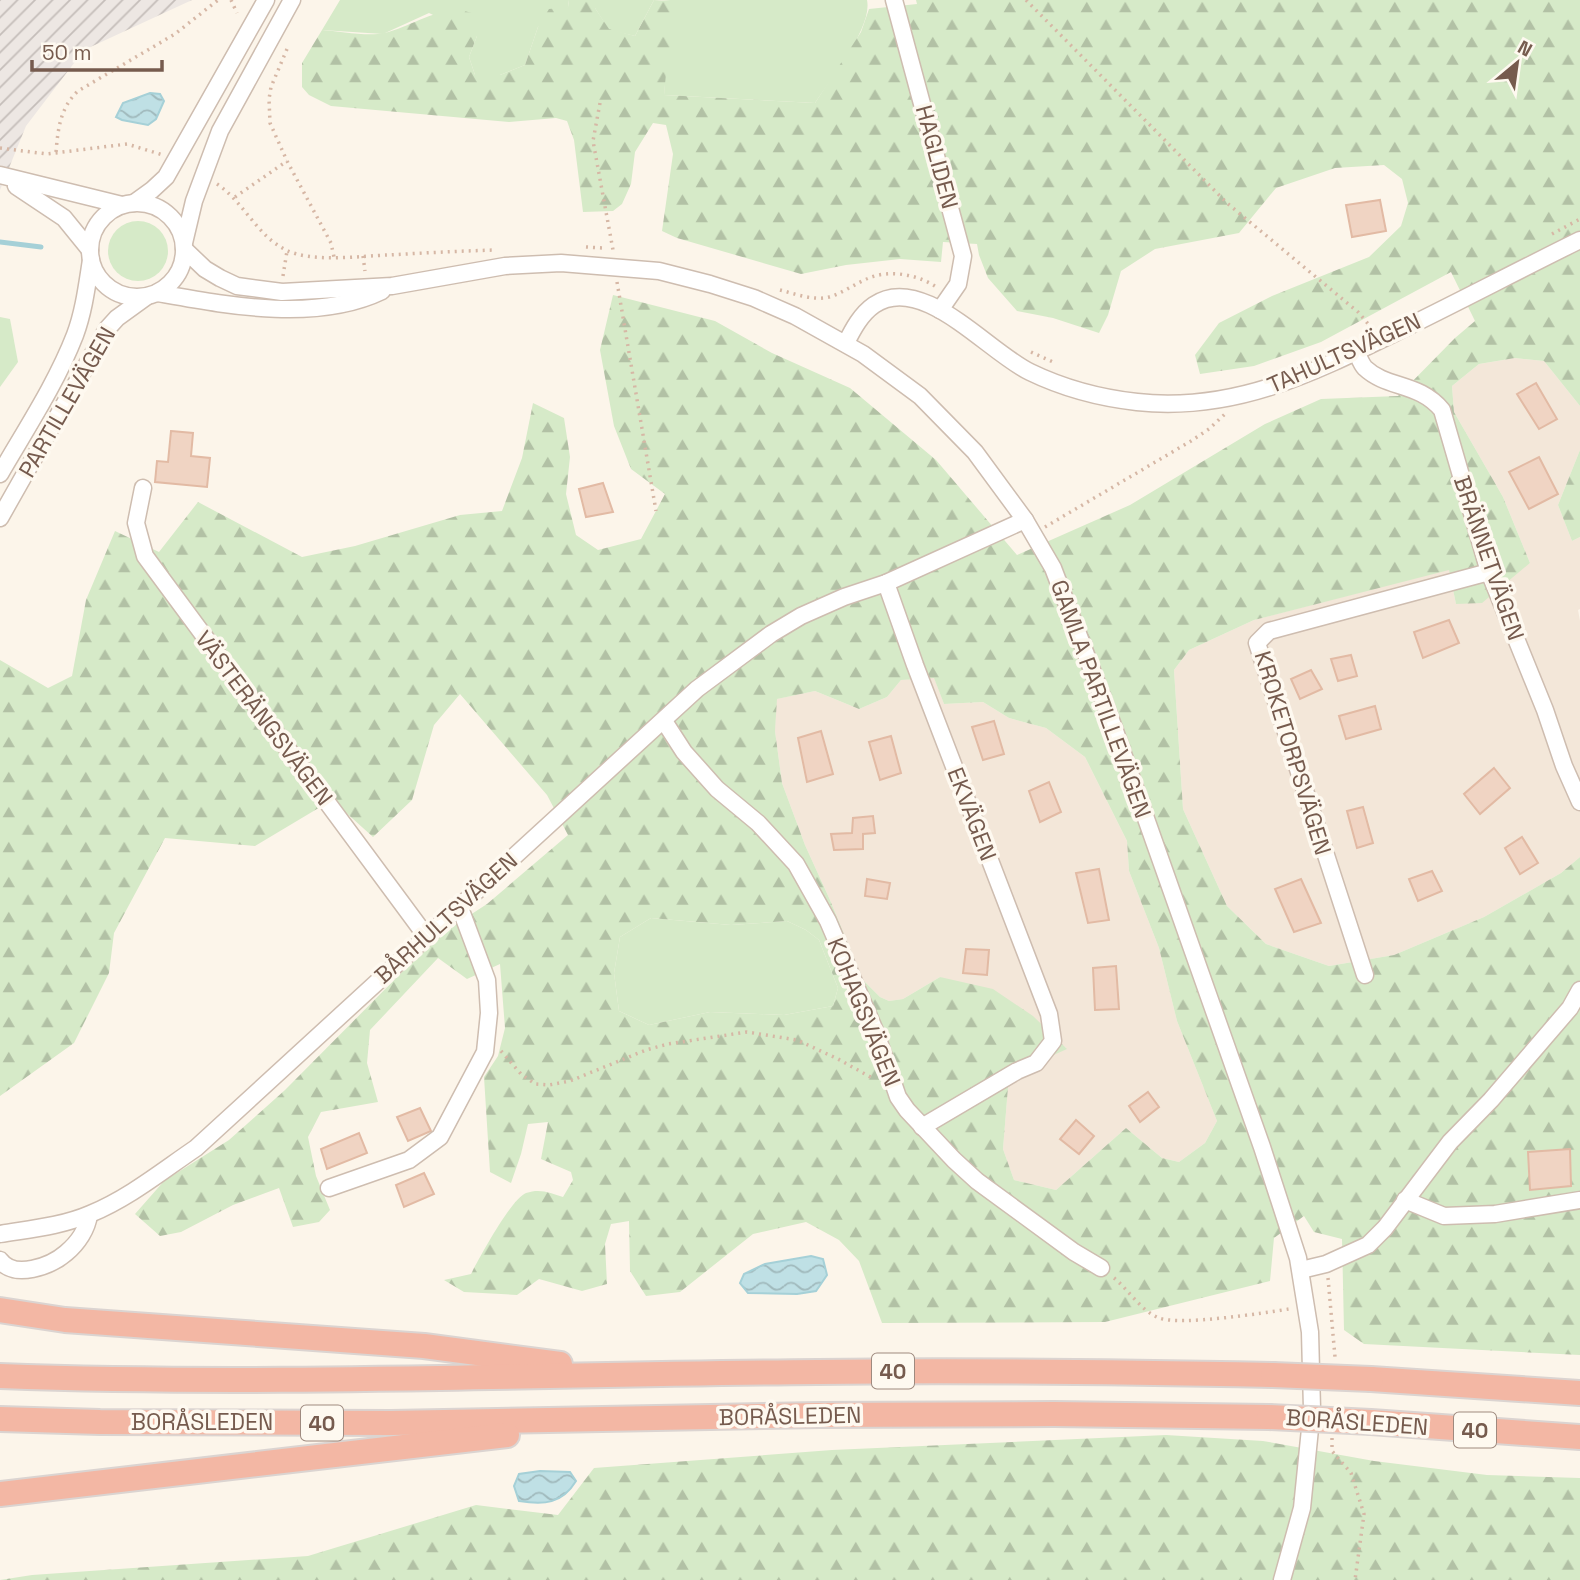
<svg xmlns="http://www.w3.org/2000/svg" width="1580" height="1580" viewBox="0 0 1580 1580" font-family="'Space Grotesk',sans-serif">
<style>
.residential{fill:#f3e7d9}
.industrial{fill:url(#industrial-furrows)}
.green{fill:#d6eac8}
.forest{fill:url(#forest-firs);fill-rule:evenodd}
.water{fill:url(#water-waves);stroke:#a5d0d7;stroke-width:2}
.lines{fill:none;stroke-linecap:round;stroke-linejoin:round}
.stream{stroke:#a5d0d7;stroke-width:5}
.building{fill:#f0d4c3;stroke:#e2baa4;stroke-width:2}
.minor-casing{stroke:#cebdb0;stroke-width:19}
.highway-casing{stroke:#dbd4d1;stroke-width:28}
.path{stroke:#d6b7a5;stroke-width:3.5;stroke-dasharray:2 5;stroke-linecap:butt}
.minor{stroke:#fff;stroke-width:16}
.highway{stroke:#f3b7a4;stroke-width:24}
.highway-bridge-casing{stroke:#dbd4d1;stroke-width:28;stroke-linecap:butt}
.highway-bridge{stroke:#f3b7a4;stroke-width:24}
.labels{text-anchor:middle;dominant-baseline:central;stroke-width:7;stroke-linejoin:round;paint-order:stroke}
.shield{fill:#fef9f0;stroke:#9f8a7f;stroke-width:2}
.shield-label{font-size:21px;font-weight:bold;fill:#765b4e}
.street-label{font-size:23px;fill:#765b4e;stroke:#fef9f0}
</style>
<defs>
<pattern id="industrial-furrows" width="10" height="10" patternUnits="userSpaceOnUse" patternTransform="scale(1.75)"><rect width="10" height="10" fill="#ede7e3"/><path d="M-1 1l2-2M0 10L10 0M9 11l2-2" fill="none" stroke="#c5beba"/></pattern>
<pattern id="forest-firs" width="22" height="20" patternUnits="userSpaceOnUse" patternTransform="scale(1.75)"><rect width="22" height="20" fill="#d6eac8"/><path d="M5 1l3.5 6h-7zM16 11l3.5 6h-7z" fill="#b2c1a5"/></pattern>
<pattern id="water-waves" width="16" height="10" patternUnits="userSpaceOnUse" patternTransform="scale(1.75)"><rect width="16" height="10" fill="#bfe0e5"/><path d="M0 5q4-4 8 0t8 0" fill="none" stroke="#a0b9bc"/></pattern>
</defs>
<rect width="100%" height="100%" fill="#fcf5ea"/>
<g class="residential">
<path d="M1515,358L1544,361L1580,406V450L1558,505L1572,541L1580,537V609L1578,610L1580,621V857L1561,873L1484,917L1394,955L1329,966L1266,944L1227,906L1183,809L1174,670L1189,650L1254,620L1449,569L1456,604L1530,563L1503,497L1454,412L1452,386L1479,364Z"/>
<path d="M934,677L944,704L983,702L1009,718L1046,728L1085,757L1127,841L1129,871L1159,948L1177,1021L1217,1121L1205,1143L1179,1162L1162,1158L1126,1128L1056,1190L1014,1180L1003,1149L1009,1075L1066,1048L940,977L903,999L889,1001L880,997L863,980L830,900L805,845L782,783L775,731L776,699L815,691L859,709L887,697L901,680Z"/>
</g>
<path class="industrial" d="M0,0H192L84,50L26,126L0,190Z"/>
<g class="green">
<path d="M340,0H569L568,7L538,27L525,65L500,75H475L469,57L477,36L429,13L383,34L322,30Z"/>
<path d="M595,0H654L635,36L609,30L595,8Z"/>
<path d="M661,0H867C873,27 830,80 815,103L664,95L670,1Z"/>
<circle cx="138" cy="251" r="30"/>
<path d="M0,317L10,319L18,362L0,387Z"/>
<path d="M651,918L731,925L787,921L806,930L819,940L838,988L833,1006L784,1015L710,1012L649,1025L619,1011L614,973L620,937Z"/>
</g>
<g class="forest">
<path d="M569,0H595V8L609,29L635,36L654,0L670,1L677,11L667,63L664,95L815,103L861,32L869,9L917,4L916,0H1580V406L1544,361L1515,358L1479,364L1452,386L1454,412L1503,497L1530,563L1482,603L1456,604L1449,570L1254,620L1189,650L1174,670L1183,809L1227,906L1266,944L1329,966L1394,955L1484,917L1561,873L1580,857V1355L1364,1344L1344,1330L1342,1239L1314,1232L1304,1216L1274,1238L1270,1281L1105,1322L882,1323L859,1261L839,1240L806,1222L753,1234L680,1292L646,1296L630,1271L629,1221L611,1224L605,1244L607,1284L582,1291L539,1279L517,1295L464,1292L444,1280L471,1274C480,1257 511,1199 526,1193C540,1188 551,1193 563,1197L573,1180L571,1172L541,1159L548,1122L528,1124L521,1154L511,1183L490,1172L484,1077L498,1056L505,1028L500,964L467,979L438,958L370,1030L367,1063L378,1102L321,1112L308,1137L316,1176L330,1210L319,1222L293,1227L279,1188L233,1205L181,1232L160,1236L135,1214L164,1181L229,1140L285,1090L416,958L444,932L487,904L568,835L547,795L460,694L434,725L412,800L373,837L332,800L255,846L165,838L114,933L109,973L74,1043L0,1096V660L48,688L72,676L86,600L115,531L159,552L198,502L302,557L355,546L460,515L502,511L522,458L533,403L564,418L570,457L566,494L576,535L598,550L641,539L665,494L631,469L614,426L600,350L613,295L715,321L772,353L850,388L936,460L1017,555L1130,505L1265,424L1321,399L1398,396L1455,338L1475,321L1451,272L1321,342L1254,366L1200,374L1195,355L1219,323L1272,296L1369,257L1401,226L1408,203L1402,179L1384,165L1335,168L1276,188L1239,233L1155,249L1121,271L1108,315L1099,333L1053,318L1017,311L988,278L979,255L977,244L943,242L941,262L900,259L846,265L801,274L677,238L662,231L673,154L666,125L653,123L635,152L631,184L622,204L613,211L583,212L574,140L567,121L556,118L509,122L331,106L309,95L302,87V63L322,30C339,31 368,37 384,33C415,26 444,0 477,15V36L469,57L475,75H500L525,65L538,27L549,9L568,7ZM934,678L944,704L983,702L1009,718L1046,728L1085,757L1127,841L1129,871L1159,948L1177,1021L1217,1121L1205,1143L1179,1162L1162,1158L1126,1128L1056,1190L1014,1180L1003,1149L1009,1075L1067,1049L1033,1016L993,989L940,977L903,999L889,1001L880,997L863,980L830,900L805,845L782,783L775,731L777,699L815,691L859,709L887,697L901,680ZM651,918L731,925L787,921L806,930L819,940L838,988L833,1006L784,1015L710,1012L649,1025L619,1011L614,973L620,937Z"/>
<path d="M1580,450V537L1572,541L1558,505Z"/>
<path d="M1166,1435L1263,1441L1374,1461L1487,1475L1580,1478V1580H0L32,1575L308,1556L476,1505L558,1515L594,1468L832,1450Z"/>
</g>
<g class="water">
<path d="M150,93L160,94L164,101L156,119L148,125L122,120L116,117L123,103Z"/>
<path d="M811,1256L823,1259L827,1275L816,1291L797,1294L748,1293L740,1283L744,1274L765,1264Z"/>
<path d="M540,1471L570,1472L576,1481C562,1504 544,1505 519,1501L514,1486L519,1474Z"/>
</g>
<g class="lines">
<path class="stream" d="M0,242L41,247"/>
</g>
<g class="building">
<path d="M1380,200L1386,231L1352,237L1346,205Z"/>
<path d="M1536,383L1557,419L1539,429L1517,394Z"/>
<path d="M171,431L193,433L191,456L210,458L207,487L155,482L157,461L168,462Z"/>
<path d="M1539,457L1558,494L1529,509L1509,472Z"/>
<path d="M603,483L613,512L586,517L579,489Z"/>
<path d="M1449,620L1459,643L1423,658L1414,632Z"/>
<path d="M1351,655L1357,676L1338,681L1331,659Z"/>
<path d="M1311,670L1322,689L1300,699L1291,679Z"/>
<path d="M1375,706L1381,729L1346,739L1339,716Z"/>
<path d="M994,721L1004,754L983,760L972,727Z"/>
<path d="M821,731L833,774L807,782L798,738Z"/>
<path d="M891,736L901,773L880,780L869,742Z"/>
<path d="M1494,768L1510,788L1480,814L1464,794Z"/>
<path d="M1049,782L1061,812L1040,822L1029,791Z"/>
<path d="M1363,807L1373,843L1357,848L1347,811Z"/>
<path d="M873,816L875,833L863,834V849L834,850L831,834L852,833L853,818Z"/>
<path d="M1522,837L1538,863L1520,874L1505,848Z"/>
<path d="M1099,869L1109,920L1088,923L1076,873Z"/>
<path d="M1432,871L1442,891L1418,901L1409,879Z"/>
<path d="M867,879L890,883L887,899L865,896Z"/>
<path d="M1301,879L1321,923L1294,932L1275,889Z"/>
<path d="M966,949L989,950L987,975L963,973Z"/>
<path d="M1116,966L1119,1009L1095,1010L1093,968Z"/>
<path d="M1148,1092L1159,1107L1140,1122L1129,1106Z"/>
<path d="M420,1108L431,1131L408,1141L397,1117Z"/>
<path d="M1076,1120L1094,1136L1079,1154L1060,1139Z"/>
<path d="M359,1133L367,1153L327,1169L321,1149Z"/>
<path d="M1570,1149L1571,1186L1530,1190L1528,1152Z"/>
<path d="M424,1173L434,1194L404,1207L396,1185Z"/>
</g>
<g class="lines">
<defs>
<g id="minor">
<path d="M894,0L963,256L958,284L940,310"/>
<path d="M0,175L122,205"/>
<path d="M16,186L64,218L90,250"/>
<circle cx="137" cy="250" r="47"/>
<path d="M134,203L152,190L166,177L266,0"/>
<path d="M184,243L194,201L220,131L292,0"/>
<path d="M184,249L205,269L220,278L237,286L282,292L392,286L505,266L561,263L659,271L710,284L754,298L795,316L863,354L920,396L975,452L1025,520L1053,568L1114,728L1262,1147L1298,1258L1310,1332L1312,1409L1302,1508L1282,1580"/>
<path d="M157,293C225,305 316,323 382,291"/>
<path d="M846,343C853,329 861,314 874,305C922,272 988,352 1030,372C1063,388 1101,398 1137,402C1239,413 1321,369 1409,326C1466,298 1523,268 1580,240"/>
<path d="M1357,353C1359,357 1361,364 1365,368C1387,389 1419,382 1442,410L1489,572L1545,710L1564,766L1580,802"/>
<path d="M0,474C26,429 56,384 75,335C84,311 87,285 91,260"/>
<path d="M143,488L136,523L145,556L426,936"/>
<path d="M0,518L107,329L117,318L146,297"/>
<path d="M886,583L915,665L1049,1014L1053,1041L1036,1063L1017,1071L922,1127"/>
<path d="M664,721L684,752L717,789L758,823L796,864L828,921L876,1033L898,1097L907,1110L954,1160L977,1181L1074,1252L1101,1268"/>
<path d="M1365,975L1257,643L1269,631L1489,572"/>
<path d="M329,1188L409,1160L440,1137L485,1052L489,1013L487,980L459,905"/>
<path d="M1405,1200L1444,1216L1495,1214L1580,1200"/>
<path d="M0,1234C30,1229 62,1226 90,1214C129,1198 162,1171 196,1148L697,689L771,634L801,616L844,597L886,583L1025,520"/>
<path d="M0,1260C14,1280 51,1266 66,1253C78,1243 87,1229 89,1215"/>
<path d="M1301,1270L1326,1264L1368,1245L1385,1228L1450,1142L1491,1100L1570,1008L1580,990"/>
</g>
<g id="highway">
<path d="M0,1310L65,1320L424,1346L560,1364"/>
<path d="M0,1376C273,1386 546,1374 818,1372C970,1370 1121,1372 1273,1375"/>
<path d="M1371,1379L1580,1393"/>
<path d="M0,1419L100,1422L391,1423L820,1415L1054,1414L1269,1417"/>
<path d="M1371,1422L1580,1437"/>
<path d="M0,1494L507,1435"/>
</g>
</defs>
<use href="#minor" class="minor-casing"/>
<use href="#highway" class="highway-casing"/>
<g class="path">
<path d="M231,0L237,13"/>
<path d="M1026,0L1227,203L1358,312L1370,326"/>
<path d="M287,49L271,87L269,99L270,123L287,161L331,243L334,257"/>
<path d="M600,103L593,141L613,250"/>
<path d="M0,148L47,154L127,144L163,155"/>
<path d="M56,152C58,129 60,108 78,91L175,34L218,0"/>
<path d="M217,184C244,202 257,236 286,250C312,263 359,256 388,255C423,253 459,251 495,250"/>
<path d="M235,197L287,161"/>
<path d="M1552,234L1580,219"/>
<path d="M586,247L603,248"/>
<path d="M363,256L365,271"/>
<path d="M283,276L287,251"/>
<path d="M617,282L656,511"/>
<path d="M780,290C796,294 813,301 829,297C843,293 856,283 869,278C891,269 919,275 938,288"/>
<path d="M1031,352L1053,362"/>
<path d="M1045,527L1191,441L1209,429L1225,414"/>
<path d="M501,1051L521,1074L535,1084L549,1085L570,1081L646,1050L668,1044L747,1032L797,1040L838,1059L874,1079"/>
<path d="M1114,1278C1128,1289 1141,1311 1159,1318C1181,1326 1263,1313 1289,1309"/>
<path d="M1328,1278L1335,1357"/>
<path d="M1332,1438V1451L1351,1473L1364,1514L1355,1580"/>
</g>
<use href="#minor" class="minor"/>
<use href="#highway" class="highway"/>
<defs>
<g id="highway-bridge">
<path d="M1273,1375L1371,1379"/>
<path d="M1269,1417L1371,1422"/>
</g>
</defs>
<use href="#highway-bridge" class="highway-bridge-casing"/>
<use href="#highway-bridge" class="highway-bridge"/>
</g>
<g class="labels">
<g class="shield">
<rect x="872" y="1353.5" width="42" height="35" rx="5"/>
<rect x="301" y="1405.5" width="42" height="35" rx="5"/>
<rect x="1454" y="1412.5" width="42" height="35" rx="5"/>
</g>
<g class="shield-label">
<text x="893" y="1371">40</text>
<text x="322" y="1423">40</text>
<text x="1475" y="1430">40</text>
</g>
<g class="street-label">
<text transform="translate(937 157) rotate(75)">HAGLIDEN</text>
<text transform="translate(1344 353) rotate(-24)">TAHULTSVÄGEN</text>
<text transform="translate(67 402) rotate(-60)">PARTILLEVÄGEN</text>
<text transform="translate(1489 558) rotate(71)">BRÄNNETVÄGEN</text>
<text transform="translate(1101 699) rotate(70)">GAMLA PARTILLEVÄGEN</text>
<text transform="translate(264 718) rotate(53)">VÄSTERÄNGSVÄGEN</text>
<text transform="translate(1293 753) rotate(73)">KROKETORPSVÄGEN</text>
<text transform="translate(972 814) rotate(69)">EKVÄGEN</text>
<text transform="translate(446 918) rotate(-42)">BÅRHULTSVÄGEN</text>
<text transform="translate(864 1012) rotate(68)">KOHAGSVÄGEN</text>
<text transform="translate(790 1416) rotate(-1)">BORÅSLEDEN</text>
<text x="202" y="1422">BORÅSLEDEN</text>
<text transform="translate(1357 1422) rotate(4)">BORÅSLEDEN</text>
</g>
</g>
<g transform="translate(1517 63) rotate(29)" stroke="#fef9f0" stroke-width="5" paint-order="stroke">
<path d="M0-5L12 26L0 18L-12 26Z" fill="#765b4e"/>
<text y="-10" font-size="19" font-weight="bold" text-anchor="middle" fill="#765b4e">N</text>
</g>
<path d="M32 60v10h130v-10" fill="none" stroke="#765b4e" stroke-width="3.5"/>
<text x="42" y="60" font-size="21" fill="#765b4e" stroke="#fef9f0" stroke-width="5" paint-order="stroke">50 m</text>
</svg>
